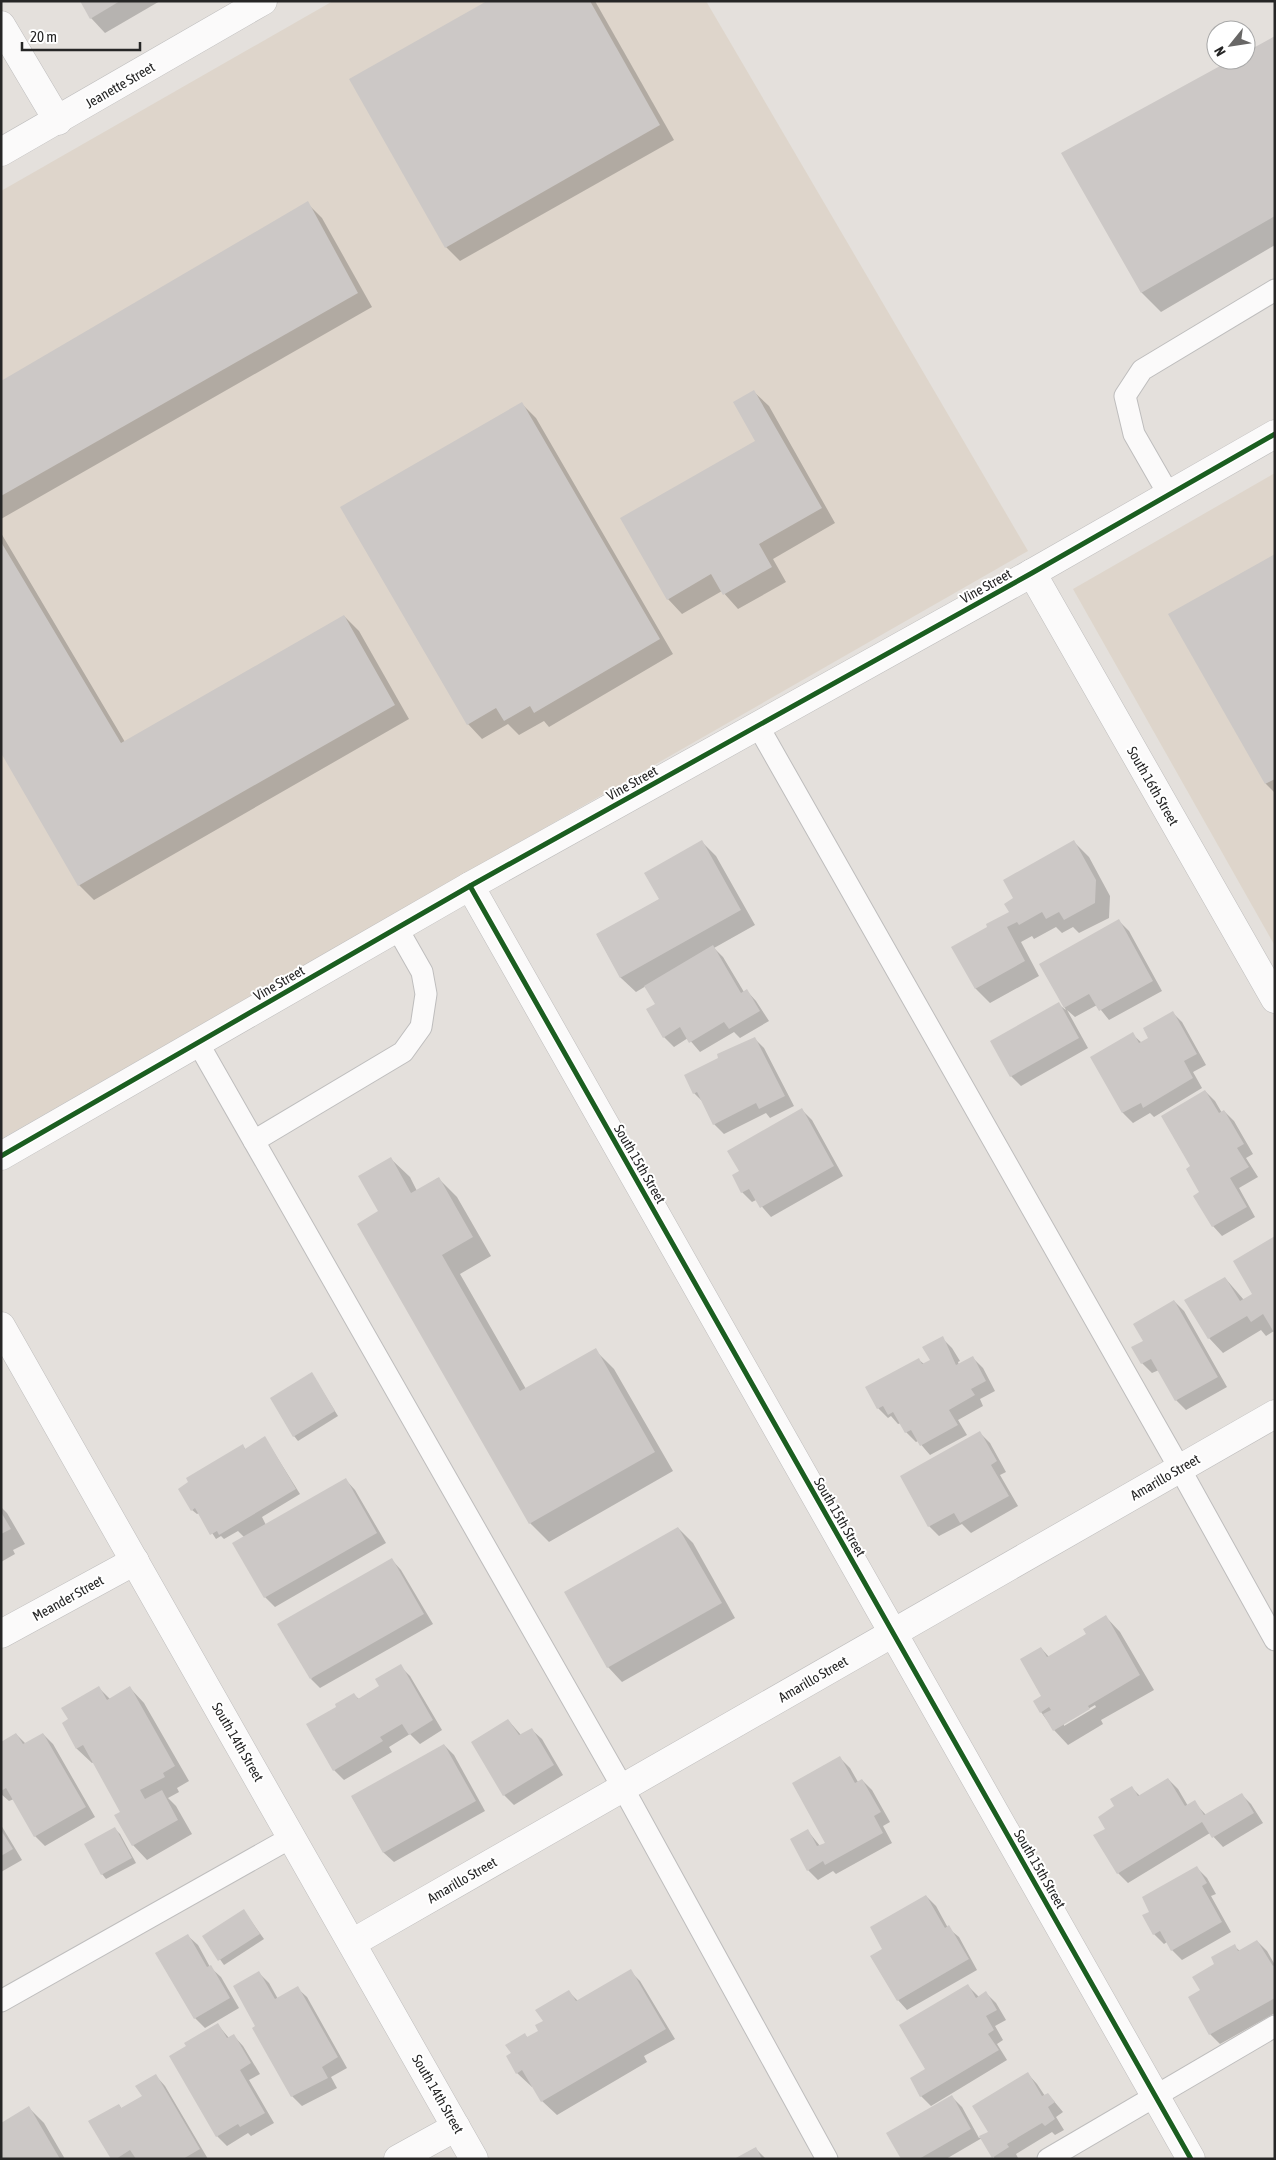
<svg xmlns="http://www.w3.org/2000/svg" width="1276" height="2160" viewBox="0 0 1276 2160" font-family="'Asap Condensed',sans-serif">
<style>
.education{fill:#ded5cb}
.shadow{fill:#0003;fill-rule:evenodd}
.building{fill:#ccc8c6}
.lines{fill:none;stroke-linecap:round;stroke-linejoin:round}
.lane-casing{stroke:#bebdbd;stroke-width:23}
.street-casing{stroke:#bebdbd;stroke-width:29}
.secondary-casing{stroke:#bebdbd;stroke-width:29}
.lane{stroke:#fbfafa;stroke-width:21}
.street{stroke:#fbfafa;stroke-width:28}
.secondary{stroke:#fbfafa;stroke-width:28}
.cycleway-casing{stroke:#fff;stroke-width:8}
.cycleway{stroke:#1b5e20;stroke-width:5}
.labels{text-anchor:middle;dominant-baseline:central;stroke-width:4;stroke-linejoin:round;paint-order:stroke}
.street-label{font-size:14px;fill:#262626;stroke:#fff}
</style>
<rect width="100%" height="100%" fill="#e4e0dc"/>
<g class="education">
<path d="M333,1H706L1028,551L1,1139V191Z"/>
<path d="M1275,473V946L1073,589Z"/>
</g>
<g class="shadow">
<path d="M81,1H160L105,33L91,18Z"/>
<path d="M489,1H595L674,140L460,261L446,247Z"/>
<path d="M1275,38V245L1161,312L1142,293L1063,153L1234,60H1246V53Z"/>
<path d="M307,203L322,218L372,307L1,519V382Z"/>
<path d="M754,392L769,406L835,523L773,559L786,582L738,609L722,591L682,614L668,599L757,442Z"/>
<path d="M521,403L536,418L673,654L549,727L544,721L519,735L508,724L482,739L468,724Z"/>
<path d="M1,533L125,742L344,616L359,631L409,719L94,900L79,885L3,753L1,754Z"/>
<path d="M1275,555V793L1266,784L1170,615Z"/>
<path d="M702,842L716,856L755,925L714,948L723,957L744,992L747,991L756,1001L769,1021L740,1038L734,1032L700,1052L688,1038L674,1047L664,1037L656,1004L646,986L636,992L621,978L597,935L660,899Z"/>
<path d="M1074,842L1089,857L1110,896L1109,918L1079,933L1073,927L1062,933L1056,927L1034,939L1032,936L1021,942L1039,976L990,1003L976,989L953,947L989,927L1011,912L1015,899Z"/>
<path d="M1119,921L1129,931L1162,991L1109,1020L1097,1005L1075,1017L1067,1010L1088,1048L1021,1086L1011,1076L1058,1004L1066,1010L1041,965Z"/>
<path d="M1172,1012L1182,1022L1206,1065L1193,1072L1202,1088L1154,1117L1150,1113L1133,1123L1123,1113L1092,1057L1132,1034L1142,1043L1150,1038Z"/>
<path d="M754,1038L764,1048L794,1106L770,1118L766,1113L724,1134L714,1124L703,1102L694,1093Z"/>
<path d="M1205,1091L1215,1101L1222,1113L1224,1111L1234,1121L1253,1154L1246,1158L1258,1177L1239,1188L1255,1217L1222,1236L1213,1226L1192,1167Z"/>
<path d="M802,1110L812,1120L843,1176L771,1217L756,1200L752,1202L742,1192L741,1172Z"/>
<path d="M391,1159L410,1177L417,1191L438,1178L457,1197L491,1256L460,1274L526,1389L595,1350L614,1369L673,1471L549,1542L530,1523L380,1212Z"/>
<path d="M1225,1278L1244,1300L1254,1294L1274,1331L1266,1336L1261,1330L1223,1353L1209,1338Z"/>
<path d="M1174,1301L1184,1311L1227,1387L1186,1410L1176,1400L1159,1370L1152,1373L1142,1363L1144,1341Z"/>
<path d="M942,1338L952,1348L960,1361L958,1362L959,1365L973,1358L983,1368L995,1391L980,1399L983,1406L958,1420L967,1435L930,1455L918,1441L916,1442L906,1432L901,1423L898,1424L891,1416L888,1418L878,1408L919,1360L924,1364L931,1361Z"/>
<path d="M312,1374L338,1416L298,1441L294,1436Z"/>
<path d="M980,1433L990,1443L1006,1472L1000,1475L1018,1506L971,1533L962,1524L939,1536L929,1526L902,1476Z"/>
<path d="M265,1438L300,1494L262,1517L266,1525L346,1480L355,1490L386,1543L275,1607L265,1597L245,1538L238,1531L224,1539L221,1536L216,1539L199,1513L197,1514L192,1510L243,1446L246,1450Z"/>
<path d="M1,1507L7,1513L25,1544L13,1550L15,1554L1,1562Z"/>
<path d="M678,1528L693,1543L735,1618L622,1682L608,1667Z"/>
<path d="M392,1560L401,1570L433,1624L320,1688L311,1679Z"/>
<path d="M1106,1617L1120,1632L1154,1690L1101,1720L1103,1724L1068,1745L1054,1730L1041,1712L1043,1696L1041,1648L1049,1657L1088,1634ZM1095,1705L1096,1707L1064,1726V1723Z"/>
<path d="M400,1666L410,1676L442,1730L420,1744L410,1734L389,1747L392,1752L344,1780L334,1770L338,1707L354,1695L359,1699L381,1686Z"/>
<path d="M99,1688L110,1699L130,1688L144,1703L189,1781L177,1788L179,1792L168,1798L176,1806L192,1834L147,1860L133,1845L122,1812L94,1762L92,1763L77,1749L63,1723L69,1720Z"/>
<path d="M508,1720L521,1735L532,1730L542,1739L563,1775L514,1805L504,1795Z"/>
<path d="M16,1734L26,1744L43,1734L53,1744L95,1817L45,1846L35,1836L14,1799L9,1801L1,1794V1743Z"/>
<path d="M444,1745L454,1755L485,1811L394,1862L384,1853L352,1797Z"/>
<path d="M840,1758L850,1768L858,1782L862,1780L872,1790L890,1822L883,1826L892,1843L836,1874L833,1871L818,1880L808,1870V1831L820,1846L826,1843Z"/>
<path d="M1168,1779L1178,1789L1188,1806L1194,1802L1206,1815L1241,1794L1251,1804L1263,1823L1223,1847L1210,1833L1128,1883L1118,1873L1106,1829L1116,1807L1132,1788L1140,1796Z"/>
<path d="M1,1825L22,1860L1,1872Z"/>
<path d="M115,1829L120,1834L136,1863L106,1879L102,1874Z"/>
<path d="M1197,1868L1207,1878L1216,1894L1211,1896L1231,1932L1182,1960L1172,1950L1167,1942L1164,1944L1154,1934L1151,1912Z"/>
<path d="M926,1896L936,1906L948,1928L959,1937L977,1970L907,2010L898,2000L884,1949Z"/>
<path d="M244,1911L264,1939L224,1965L204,1937Z"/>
<path d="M188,1936L198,1945L210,1967L221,1977L239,2008L205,2028L195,2018Z"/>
<path d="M1257,1941L1267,1951L1275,1965V2013L1220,2044L1210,2034L1202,1990L1216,1965L1234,1946L1240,1951Z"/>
<path d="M630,1971L640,1981L675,2039L644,2056L647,2062L557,2115L542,2101L534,2086L532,2087L517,2073L512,2053L525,2035L528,2038L540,2031L544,2021L569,1992L578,2001Z"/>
<path d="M259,1973L269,1983L278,1999L297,1988L307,1997L347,2068L331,2077L337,2088L302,2106L292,2096L257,2027Z"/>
<path d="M968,1986L979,1997L986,1993L996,2003L1006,2020L995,2026L1003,2040L997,2044L1007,2060L931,2106L921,2096L927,2069Z"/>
<path d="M218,2025L229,2038L234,2036L243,2046L260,2074L249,2080L274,2123L251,2136L248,2133L227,2146L217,2136L188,2046Z"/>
<path d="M1028,2074L1037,2084L1045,2096L1048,2094L1063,2112L1056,2117L1064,2130L1055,2135L1052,2132L1016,2154L1018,2158L1016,2159H995L982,2138L946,2159H902L952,2097L962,2107L979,2138L989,2132Z"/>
<path d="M156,2076L165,2086L208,2159H112L119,2105L122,2109L143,2097Z"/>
<path d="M29,2108L44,2123L65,2159H1Z"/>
<path d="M755,2148L766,2159H737Z"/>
</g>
<g class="building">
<path d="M80,1H120L90,19Z"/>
<path d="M487,1H590L660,125L445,248L349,79Z"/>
<path d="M1275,36V216L1141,293L1061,153L1231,60H1246V52Z"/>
<path d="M308,201L358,293L1,496V381Z"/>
<path d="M754,390L822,508L759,544L772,567L723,595L711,574L667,600L620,518L755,441L733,402Z"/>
<path d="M522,402L660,639L534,713L530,706L504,721L496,708L467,725L340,507Z"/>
<path d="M1,542L121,743L344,615L395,705L78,886L1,753Z"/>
<path d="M1275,554V779L1265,784L1168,614Z"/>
<path d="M702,840L741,910L620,978L596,934L659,899L644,873Z"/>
<path d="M1074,840L1096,880L1095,903L1064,920L1059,912L1046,919L1042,912L1019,925L1017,922L1007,927L1025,961L975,989L951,947L987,927L986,924L1009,912L1004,904L1013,898L1003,880Z"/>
<path d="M1119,919L1153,981L1099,1011L1089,994L1064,1008L1039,964Z"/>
<path d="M713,945L741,993L747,989L760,1011L729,1029L724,1022L689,1043L680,1027L663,1038L646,1009L655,1004L644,986Z"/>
<path d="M1059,1002L1079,1038L1010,1077L990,1041Z"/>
<path d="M1173,1011L1197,1054L1184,1061L1193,1078L1143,1108L1141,1103L1122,1113L1090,1057L1133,1032L1139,1043L1148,1038L1143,1028Z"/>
<path d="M755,1037L785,1096L759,1109L756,1103L713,1125L697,1092L693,1094L684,1075L718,1058L717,1054Z"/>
<path d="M1205,1090L1219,1113L1224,1110L1244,1144L1237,1148L1249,1167L1230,1178L1247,1207L1212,1227L1193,1196L1199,1192L1186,1169L1190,1166L1161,1116Z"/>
<path d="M802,1108L834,1166L760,1208L749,1189L741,1193L732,1175L739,1171L727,1151Z"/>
<path d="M391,1157L411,1193L439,1177L473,1237L442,1255L520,1391L596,1348L655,1452L529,1524L357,1224L378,1211L358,1176Z"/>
<path d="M1275,1236V1334L1263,1314L1251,1322L1247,1316L1208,1339L1184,1300L1225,1277L1240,1301L1252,1294L1233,1261Z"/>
<path d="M1174,1300L1218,1377L1175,1401L1151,1359L1141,1364L1131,1347L1143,1341L1133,1324Z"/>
<path d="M943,1336L956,1365L973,1356L986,1381L971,1389L975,1395L949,1410L958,1425L920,1446L911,1430L905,1433L893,1412L888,1415L883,1406L877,1409L865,1387L919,1358L922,1364L930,1360L922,1347Z"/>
<path d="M312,1372L335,1411L293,1437L270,1398Z"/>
<path d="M980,1431L997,1461L991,1465L1009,1496L960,1523L954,1513L928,1527L900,1476Z"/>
<path d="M265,1436L296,1489L219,1535L217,1531L210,1535L195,1508L191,1511L178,1489L188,1482L186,1478L243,1444L245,1449Z"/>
<path d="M346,1478L377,1533L264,1598L232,1543Z"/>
<path d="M1,1512L11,1529L1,1534Z"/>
<path d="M678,1527L722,1603L607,1668L564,1592Z"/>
<path d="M392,1558L424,1614L310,1679L277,1624Z"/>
<path d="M1106,1615L1140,1675L1088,1706L1090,1709L1053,1731L1043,1714L1051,1710L1049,1707L1040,1713L1033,1701L1041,1696L1020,1659L1041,1647L1047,1657L1086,1634L1083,1629Z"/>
<path d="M401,1664L433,1720L409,1735L402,1724L380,1737L383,1741L333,1771L306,1724L336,1707L335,1704L354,1693L358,1699L379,1686L375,1679Z"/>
<path d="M99,1686L107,1700L130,1686L175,1766L163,1773L165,1777L140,1790L145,1799L162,1790L178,1820L132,1846L114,1815L120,1812L83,1745L76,1749L62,1723L68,1719L61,1708Z"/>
<path d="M508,1719L519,1735L532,1728L554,1765L503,1796L471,1742Z"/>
<path d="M16,1733L23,1744L43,1733L86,1807L34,1837L6,1788L1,1791V1742Z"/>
<path d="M444,1744L476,1801L383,1853L351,1796Z"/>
<path d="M840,1756L855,1783L862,1779L881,1812L874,1816L883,1833L825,1865L823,1861L807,1871L790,1839L808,1829L817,1846L825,1843L792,1783Z"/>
<path d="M1168,1778L1185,1806L1195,1800L1204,1815L1242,1793L1254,1813L1212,1838L1202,1822L1117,1874L1093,1835L1105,1829L1098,1817L1114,1806L1110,1799L1132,1786L1138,1796Z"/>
<path d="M115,1827L132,1858L101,1875L84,1844Z"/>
<path d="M1,1830L13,1849L1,1856Z"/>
<path d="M1197,1866L1207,1883L1202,1886L1222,1922L1171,1951L1160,1931L1153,1935L1142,1915L1149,1912L1142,1897Z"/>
<path d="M926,1895L945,1928L949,1925L969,1959L897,2001L870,1956L882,1949L870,1927Z"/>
<path d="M244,1909L260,1934L218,1961L202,1936Z"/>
<path d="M188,1934L207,1967L211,1965L230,1998L194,2019L155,1953Z"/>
<path d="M1257,1940L1273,1966L1275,1965V1998L1209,2035L1188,1997L1200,1990L1192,1977L1214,1964L1211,1957L1235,1944L1238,1951Z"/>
<path d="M631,1969L666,2029L541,2102L522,2070L516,2074L506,2056L511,2053L505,2045L525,2033L527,2037L538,2031L535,2025L543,2021L535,2010L569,1990L576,2001Z"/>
<path d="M259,1971L275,1999L298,1986L338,2057L322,2067L328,2078L291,2097L252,2028L255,2026L233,1986Z"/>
<path d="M968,1984L976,1998L986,1991L997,2010L986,2016L994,2030L988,2034L999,2050L920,2097L910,2078L925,2069L899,2025Z"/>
<path d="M218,2023L227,2038L234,2034L251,2063L240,2070L265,2113L240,2127L238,2124L216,2137L169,2056L186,2046L184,2043Z"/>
<path d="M1028,2072L1042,2096L1048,2093L1055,2102L1048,2107L1055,2119L1045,2126L1042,2123L1007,2144L1009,2147L992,2158L979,2136L988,2132L972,2106Z"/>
<path d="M156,2074L200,2149L183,2159H136L130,2150L116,2159H111L88,2121L119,2104L121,2108L142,2096L135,2086Z"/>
<path d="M952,2095L971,2129L919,2159H901L886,2133Z"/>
<path d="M29,2106L60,2159H1V2123Z"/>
<path d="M756,2147L762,2159H734Z"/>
</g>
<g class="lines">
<defs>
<g id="lane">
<path d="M1169,495L1134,434L1125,396L1142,370L1275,290"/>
<path d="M758,726L1180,1469L1275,1640"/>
<path d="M198,1043L623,1788L827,2159"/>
<path d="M254,1141L403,1052L421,1027L426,994L422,972L397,928"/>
<path d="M1,2001L292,1837"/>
<path d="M1048,2159L1275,2026"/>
</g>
<g id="street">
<path d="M1,25L58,121"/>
<path d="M1,152L263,1"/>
<path d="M1032,573L1275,999"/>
<path d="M470,886L1191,2159"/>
<path d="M1,1156L470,886L1032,573L1275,434"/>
<path d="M1,1634L135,1561"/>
<path d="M352,1943L1275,1414"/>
<path d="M398,2159L456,2127"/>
</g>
<path id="secondary" d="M1,1326L474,2159"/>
</defs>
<use href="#lane" class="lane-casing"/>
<use href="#street" class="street-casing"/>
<use href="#secondary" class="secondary-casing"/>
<use href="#lane" class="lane"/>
<use href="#street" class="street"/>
<use href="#secondary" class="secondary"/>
<defs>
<g id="cycleway">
<path d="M470,886L1191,2159"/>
<path d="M1,1156L470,886L1032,573L1275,434"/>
</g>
</defs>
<use href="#cycleway" class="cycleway-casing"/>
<use href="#cycleway" class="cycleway"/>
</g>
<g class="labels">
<g class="street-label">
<text transform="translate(120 85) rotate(-30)">Jeanette Street</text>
<text transform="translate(986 586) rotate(-29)">Vine Street</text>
<text transform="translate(632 783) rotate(-29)">Vine Street</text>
<text transform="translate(1153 786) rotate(60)">South 16th Street</text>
<text transform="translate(279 983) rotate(-30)">Vine Street</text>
<text transform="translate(640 1164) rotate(60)">South 15th Street</text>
<text transform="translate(1165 1477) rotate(-30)">Amarillo Street</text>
<text transform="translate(840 1517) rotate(60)">South 15th Street</text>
<text transform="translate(68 1598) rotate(-29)">Meander Street</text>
<text transform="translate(813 1679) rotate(-30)">Amarillo Street</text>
<text transform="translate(238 1742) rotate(60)">South 14th Street</text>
<text transform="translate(1040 1869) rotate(60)">South 15th Street</text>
<text transform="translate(462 1880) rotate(-30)">Amarillo Street</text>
<text transform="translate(438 2094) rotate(60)">South 14th Street</text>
</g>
</g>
<rect width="1276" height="2160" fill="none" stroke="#262626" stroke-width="5"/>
<g transform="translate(1231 45) rotate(240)"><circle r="24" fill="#ffffff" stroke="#a8a8a8"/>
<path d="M0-4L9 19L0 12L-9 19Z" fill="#686766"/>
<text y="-8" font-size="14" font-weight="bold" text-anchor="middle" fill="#262626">N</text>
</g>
<path d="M22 42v8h118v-8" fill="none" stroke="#262626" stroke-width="2.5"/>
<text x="30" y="42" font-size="15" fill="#262626" stroke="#ffffff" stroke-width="4" paint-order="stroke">20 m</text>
</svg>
